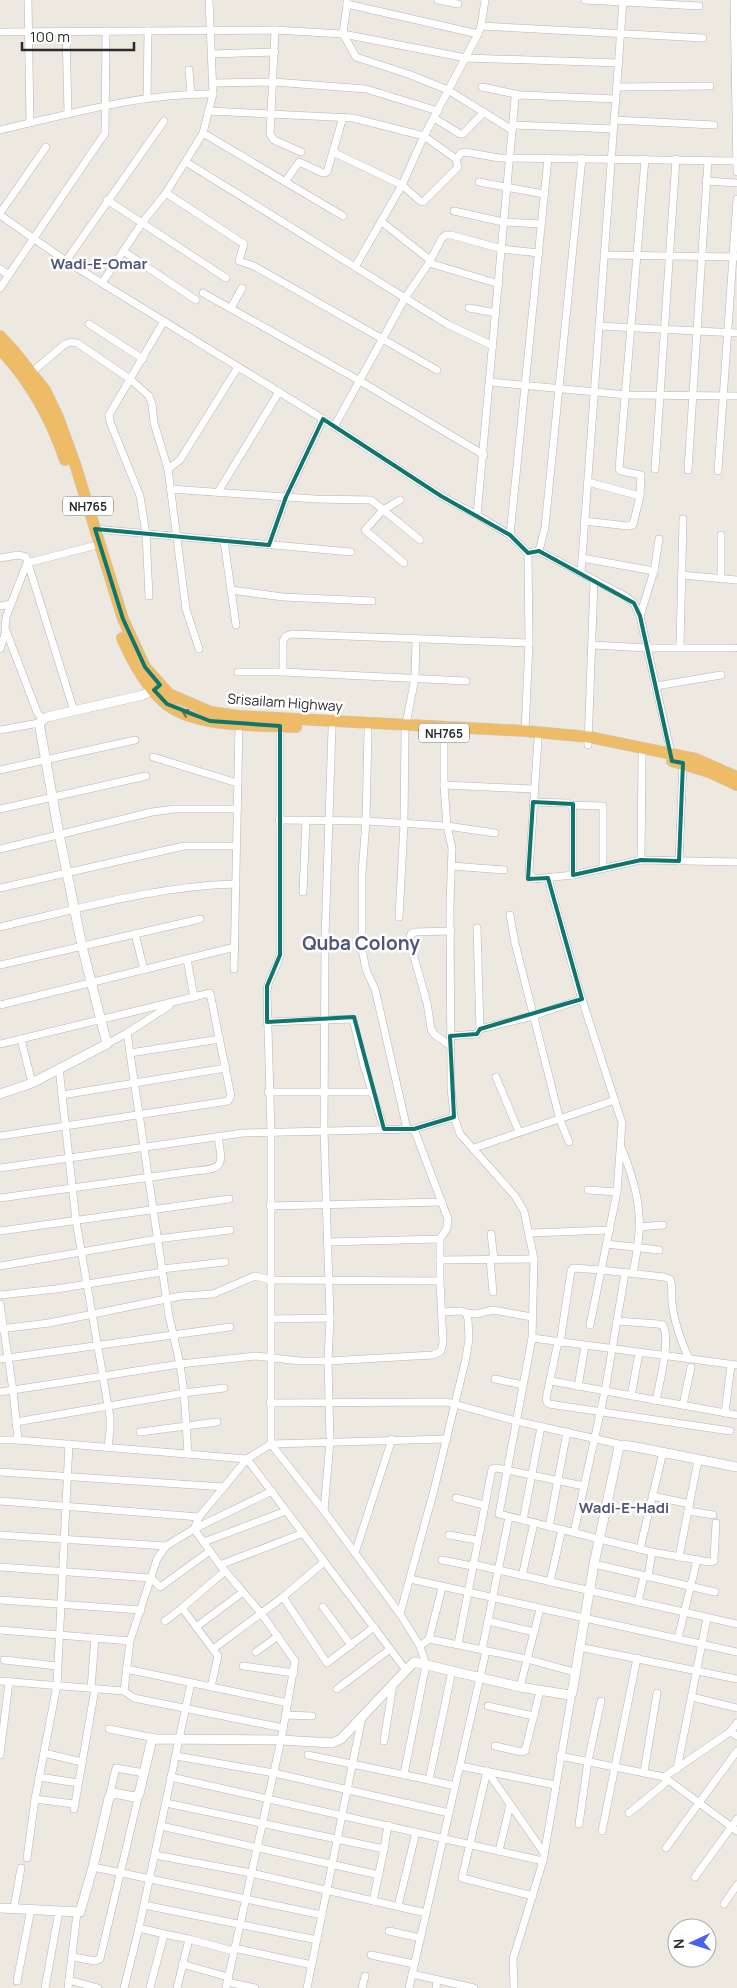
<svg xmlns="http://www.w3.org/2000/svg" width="737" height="1988" viewBox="0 0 737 1988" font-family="Manrope,sans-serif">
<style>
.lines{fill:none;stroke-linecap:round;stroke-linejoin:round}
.minor-casing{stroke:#b3b5bf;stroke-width:8}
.tertiary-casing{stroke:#b3b5bf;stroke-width:10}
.trunk-casing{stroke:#c8c8c8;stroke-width:12}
.minor{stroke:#fff;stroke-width:7}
.tertiary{stroke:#fff;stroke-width:9}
.trunk{stroke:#eebc66;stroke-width:11}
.oneway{stroke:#836d46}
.marked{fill:none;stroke:#0f766e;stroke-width:4;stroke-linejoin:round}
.labels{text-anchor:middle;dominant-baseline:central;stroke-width:5;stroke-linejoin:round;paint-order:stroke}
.shield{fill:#fff;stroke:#6b6b6b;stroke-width:1}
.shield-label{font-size:12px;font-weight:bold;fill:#2c2c2c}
.street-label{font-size:14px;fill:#2c2c2c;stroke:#fff}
.neighbourhood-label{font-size:15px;font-weight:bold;fill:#4f557b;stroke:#fff}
.district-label{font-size:19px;font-weight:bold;fill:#4f557b;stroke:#fff}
</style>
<rect width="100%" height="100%" fill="#ede8e0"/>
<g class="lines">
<defs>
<g id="minor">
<path d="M28,0L30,123"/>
<path d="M438,0L458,4"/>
<path d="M585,0L699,6"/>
<path d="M734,0L737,172"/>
<path d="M347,2V4L478,34"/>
<path d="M347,4L343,34L356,57L408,74L448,90L512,130"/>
<path d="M481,26L485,0"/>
<path d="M275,30L270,134L274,140L301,152"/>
<path d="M0,32L275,30L343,34L466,58L619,63"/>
<path d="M66,32L68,113"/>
<path d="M212,54L275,52"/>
<path d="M189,70L191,94"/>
<path d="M212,83L274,82L366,89L438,111"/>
<path d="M482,87L520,95"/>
<path d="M617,87L710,86"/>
<path d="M147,99L148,31"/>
<path d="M208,111L353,118L424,136L456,159"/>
<path d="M434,118L460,134H463L484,112"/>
<path d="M614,120L714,125"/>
<path d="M513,125L614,129"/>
<path d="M0,130C70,114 141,93 213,94"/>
<path d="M203,133L343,216"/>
<path d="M334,150L337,154L402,185L420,201L423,202L458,167L456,159L461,153L465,152L499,158L737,161"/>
<path d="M186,162L447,324L493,346"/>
<path d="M706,181L737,183"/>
<path d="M285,182L299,162L323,173L327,172L343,117"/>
<path d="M479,182L544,194"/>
<path d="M166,193L244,244L239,261L254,266L437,370"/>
<path d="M107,200L226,278"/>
<path d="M454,211L503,222L541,224"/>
<path d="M0,213L46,147"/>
<path d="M0,215L66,261L323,419L441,496L477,515L510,535L528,553L539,551L625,596L634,603L640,616L671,753"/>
<path d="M382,222L430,260"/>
<path d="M123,251L196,300"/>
<path d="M604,255L737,257"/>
<path d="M66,261L164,121"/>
<path d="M429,263L499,284"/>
<path d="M355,267L402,185L424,136L478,34L481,26L703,38"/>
<path d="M0,269L9,275"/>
<path d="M102,283L142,223L166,193L203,133L213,94L209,0"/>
<path d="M0,288L105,133L106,31"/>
<path d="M203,293L360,381L484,455"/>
<path d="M231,308L242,288"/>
<path d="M469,308L496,313"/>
<path d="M89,324L143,359"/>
<path d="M599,326L737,333"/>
<path d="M31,373L65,344L71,342L77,343L130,379L149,396L152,404L154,423L168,469L186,609L199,649"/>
<path d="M490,382L627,395L737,396"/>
<path d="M334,427L405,298L429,263L442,238L446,235H451L502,249L539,253"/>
<path d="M168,469L180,460L238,367"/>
<path d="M655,469L676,159"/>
<path d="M688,470L708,161"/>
<path d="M718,471L737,199"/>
<path d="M588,482L640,496"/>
<path d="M170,489L315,499L371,500L420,540"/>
<path d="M218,492L279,392"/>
<path d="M400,500L383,510L365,530L404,563"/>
<path d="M477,515L515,98L520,95L616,99"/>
<path d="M584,521L628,526L633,525L640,496L641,475L621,471L619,469L645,159"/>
<path d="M95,529L351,552"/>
<path d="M510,535L548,158"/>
<path d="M224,541L236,625"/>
<path d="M269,545L286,497L323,419"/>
<path d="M539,551L545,527L582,158"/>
<path d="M0,558L18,555L26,557L74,711"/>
<path d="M582,558L654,571"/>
<path d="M581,573L623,0"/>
<path d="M681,575L737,580"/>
<path d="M721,579V535"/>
<path d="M231,590L283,597L372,601"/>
<path d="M149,596L146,534L140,496L110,422L109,415L164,321"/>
<path d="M0,606L11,604"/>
<path d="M640,616L654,571L659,539"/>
<path d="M593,645L647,648H735"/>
<path d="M680,647L683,519"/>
<path d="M0,649L6,631"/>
<path d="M238,672H283L466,681"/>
<path d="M283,672V641L286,636L292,634L529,643"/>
<path d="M656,686L721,675"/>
<path d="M42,719L37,712L5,628L6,617L27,563L93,546"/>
<path d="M406,724L415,678L416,639"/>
<path d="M280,726V955C277,971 267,976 267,994L271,1132V1444L324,1511L400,1614L420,1646L426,1665L404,1774"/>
<path d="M0,730L39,723"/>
<path d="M368,730L366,821L362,873V949L366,970L375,989L407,1129"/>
<path d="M525,731L529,643L528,553"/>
<path d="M444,733V785L447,826L452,848L450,904L451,1088L454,1117L460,1134L515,1196L524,1211L534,1259L532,1338L499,1514L652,1552L709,1562L714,1561V1558L716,1523"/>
<path d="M538,739L529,873L534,879L573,875L641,860L737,862"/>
<path d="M588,745L594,581"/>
<path d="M153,757L237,783"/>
<path d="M0,770L135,740"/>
<path d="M444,785L533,789"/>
<path d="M533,802L567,803L571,805L573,810V875"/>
<path d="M571,805L603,806V868"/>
<path d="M0,809L146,776"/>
<path d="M279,820L366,821L447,826L495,833"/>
<path d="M0,849L152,812L175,809H237"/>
<path d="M641,860L642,755"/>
<path d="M679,861L683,763"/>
<path d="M452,866L504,870"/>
<path d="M548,878L579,990L622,1123L617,1192L590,1325"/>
<path d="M0,888L184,846H236"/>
<path d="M303,892L306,820"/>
<path d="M510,915L515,943L560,1120L569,1142"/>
<path d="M399,917L404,824L405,731"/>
<path d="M0,927C78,909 156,886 236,884"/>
<path d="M135,934L144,970"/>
<path d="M187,959L194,997"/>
<path d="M0,965L200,919"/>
<path d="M234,969L239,725"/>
<path d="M0,1005L235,947"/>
<path d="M267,1022L353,1019L364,1066L384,1129"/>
<path d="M480,1029L533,1016L582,999"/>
<path d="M127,1033L169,1316L180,1364L256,1356L300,1361H328L433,1355L441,1351L443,1343L440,1281V1239L447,1228L448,1219L414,1129"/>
<path d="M450,1036L477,1034L480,1029L477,928"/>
<path d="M21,1039L32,1083"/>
<path d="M0,1044L210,993L231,1096L228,1101L0,1136"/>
<path d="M107,1044L127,1033L169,1006"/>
<path d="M451,1046L435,1035L431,1029L427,1003L409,939L411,934L415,932L451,931"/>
<path d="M130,1053L220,1039"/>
<path d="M59,1068L76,1221L110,1417V1431L108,1447"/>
<path d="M496,1077L519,1132"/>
<path d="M268,1092H372"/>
<path d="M62,1095L226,1068"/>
<path d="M621,1147C630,1169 638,1192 639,1215C641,1235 636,1255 633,1274"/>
<path d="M474,1148L615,1100"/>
<path d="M0,1168L243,1133L414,1129L454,1117"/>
<path d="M588,1190L617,1192"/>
<path d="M0,1198L194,1171C224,1169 223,1166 218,1137"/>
<path d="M270,1206L442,1202"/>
<path d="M639,1227L663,1225"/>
<path d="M0,1231L229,1199"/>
<path d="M530,1233L610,1230"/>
<path d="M491,1234L494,1259"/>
<path d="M328,1242L440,1239"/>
<path d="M607,1244L659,1250"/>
<path d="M490,1259L493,1292"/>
<path d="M440,1260L534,1259"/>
<path d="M0,1266L157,1239L230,1230"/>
<path d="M162,1269L225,1262"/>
<path d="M0,1295L56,1289L162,1272"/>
<path d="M0,1304L13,1390L18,1440"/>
<path d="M466,1313L476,1314L493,1310L532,1317"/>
<path d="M272,1319L330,1318L324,1130L325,938L332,728"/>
<path d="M617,1321L658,1324L663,1325C671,1341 659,1384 656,1401"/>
<path d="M0,1329L49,1323L181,1296L213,1294L255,1276L270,1280L440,1281"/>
<path d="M532,1338L737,1365"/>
<path d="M558,1342L546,1399L547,1402L549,1404L730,1431"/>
<path d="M560,1343L571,1271L573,1268L602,1270L664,1277L670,1279C673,1287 671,1294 672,1302C674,1322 681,1341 689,1359"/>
<path d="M0,1359L230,1327"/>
<path d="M495,1379L523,1385"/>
<path d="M551,1381L737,1415"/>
<path d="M578,1386L585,1346"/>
<path d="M0,1392L180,1364L184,1393L16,1422"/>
<path d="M631,1396L639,1353"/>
<path d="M270,1403L447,1402L516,1421L623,1445"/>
<path d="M683,1405L691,1367"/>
<path d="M725,1413L731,1365"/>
<path d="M140,1432L217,1422"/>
<path d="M0,1440H18L247,1459L406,1670"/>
<path d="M188,1454L184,1393L224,1388"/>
<path d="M0,1472L224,1487"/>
<path d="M652,1496L690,1504"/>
<path d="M456,1498L484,1505"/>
<path d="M0,1501L199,1517"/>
<path d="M324,1511L330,1441L328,1361L330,1318"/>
<path d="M688,1511L713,1515"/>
<path d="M523,1520L541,1427"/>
<path d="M549,1527L567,1432"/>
<path d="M574,1532L605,1391L625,1273"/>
<path d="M0,1535L166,1546"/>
<path d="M449,1535L477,1540"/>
<path d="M204,1542L286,1511"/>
<path d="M640,1549L663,1452"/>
<path d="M355,1553L392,1439"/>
<path d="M679,1557L698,1460"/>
<path d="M442,1560L472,1566"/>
<path d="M472,1564L737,1624"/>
<path d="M594,1564L715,1592"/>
<path d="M220,1565L303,1533"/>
<path d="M0,1567L151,1578L160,1587L210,1551"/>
<path d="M522,1576L534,1523"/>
<path d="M648,1577L652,1552"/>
<path d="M410,1579L737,1652"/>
<path d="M550,1582L562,1529"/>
<path d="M283,1597L327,1663L374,1627"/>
<path d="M0,1600L141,1610"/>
<path d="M638,1602L644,1576"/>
<path d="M323,1607L351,1645"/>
<path d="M400,1614L434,1490L466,1358L469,1339L468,1319L466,1313L461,1311L441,1312"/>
<path d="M165,1621L182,1608"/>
<path d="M488,1621L534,1632"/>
<path d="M196,1627L243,1592"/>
<path d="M0,1630L130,1641"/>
<path d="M678,1638L697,1560"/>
<path d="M429,1639L442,1588"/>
<path d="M458,1644L492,1469L497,1468L584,1486"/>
<path d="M420,1646L429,1639L527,1659L574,1672"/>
<path d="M579,1647L737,1679"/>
<path d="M213,1649L283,1597L324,1562"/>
<path d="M482,1650L509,1517"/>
<path d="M256,1652L278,1636"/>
<path d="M4,1660L57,1666"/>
<path d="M243,1666L294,1673"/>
<path d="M126,1669L288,1703"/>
<path d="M0,1681L124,1691L130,1641L157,1559L166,1546L194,1529L272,1491"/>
<path d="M211,1687L218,1656L182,1608L225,1571"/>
<path d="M520,1687L540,1609"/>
<path d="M91,1688L95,1638"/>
<path d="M337,1689L390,1649"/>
<path d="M124,1691L134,1698L283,1728"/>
<path d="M692,1697L737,1708"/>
<path d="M488,1706L534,1716"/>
<path d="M286,1715L312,1716"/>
<path d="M109,1729L155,1738"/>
<path d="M730,1732L737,1736"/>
<path d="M384,1741L393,1684"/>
<path d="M495,1746L522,1752L525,1751L540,1691"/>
<path d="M44,1753L82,1762"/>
<path d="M0,1755L9,1682"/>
<path d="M308,1755L429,1780L452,1671"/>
<path d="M176,1756L274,1773L449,1813"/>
<path d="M560,1756L664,1777L730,1732L737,1723"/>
<path d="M460,1766L555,1785"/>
<path d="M677,1769L707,1618"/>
<path d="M487,1771L462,1878L533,1896"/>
<path d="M487,1771L544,1853"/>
<path d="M644,1772L657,1693"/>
<path d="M39,1777L78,1783"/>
<path d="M171,1777L543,1861"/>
<path d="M664,1777L737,1831"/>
<path d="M429,1780L455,1786"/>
<path d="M109,1797L116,1768L144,1773"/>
<path d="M35,1799L74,1804"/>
<path d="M166,1803L384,1849L373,1901"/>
<path d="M74,1809L95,1689"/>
<path d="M629,1813L663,1785L667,1780"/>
<path d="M579,1824L588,1761L601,1701"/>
<path d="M161,1826L379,1875"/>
<path d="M602,1831L637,1658"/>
<path d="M666,1848L737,1751"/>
<path d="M384,1849L388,1825"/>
<path d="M499,1851L510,1805"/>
<path d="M155,1855L251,1873L426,1913"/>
<path d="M27,1858L35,1799L57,1685L69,1444"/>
<path d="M93,1867L322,1915"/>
<path d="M695,1877L737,1819"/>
<path d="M724,1904L737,1885"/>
<path d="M144,1905L317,1940"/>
<path d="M398,1906L416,1832"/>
<path d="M14,1908L21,1868"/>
<path d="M139,1928L164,1934L150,1988"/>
<path d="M389,1931L420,1938"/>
<path d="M164,1934L189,1939"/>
<path d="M234,1948L312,1965"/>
<path d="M371,1955L414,1964"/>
<path d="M73,1957L95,1961L100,1959L139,1794"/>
<path d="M182,1964L228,1977"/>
<path d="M412,1974L474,1988"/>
<path d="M69,1980L98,1988"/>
<path d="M17,1981L31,1909"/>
<path d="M227,1982L255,1988"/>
<path d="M45,1988L59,1911"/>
<path d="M68,1988L77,1913"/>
<path d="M124,1988L139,1928L191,1683"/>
<path d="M177,1988L189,1939L233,1951"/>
<path d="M226,1988L281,1740L295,1661L261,1613L220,1565L194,1529L199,1517L247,1459L271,1444L447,1439"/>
<path d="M307,1988L362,1717"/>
<path d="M362,1988L365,1976"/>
<path d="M409,1988L486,1651"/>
<path d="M436,1988L437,1980"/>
<path d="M514,1988L513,1959L543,1861L572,1693"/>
</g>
<g id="tertiary">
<path d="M0,1094L32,1083L107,1044L82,946L59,834L39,723L47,717L143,695L158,687"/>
<path d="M0,1908L80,1912L93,1867L109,1798L114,1793L134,1797L139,1794L152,1739L281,1740L332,1743L341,1739L414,1662L520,1687L569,1695L572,1693L573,1687L594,1564L619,1447L623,1445L636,1447L737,1467"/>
</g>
<g id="trunk">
<path d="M0,336L13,350L45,390L58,417L75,464L123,619L145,667L169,694L211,712L239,716L525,731L589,737L696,759L737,777"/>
<path d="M0,349C30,381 51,418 65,460"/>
<path d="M122,638C132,661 146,687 166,704C196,728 259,725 296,727"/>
<path d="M672,761L709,772L737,785"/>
</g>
</defs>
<use href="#minor" class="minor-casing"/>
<use href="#tertiary" class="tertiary-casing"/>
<use href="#trunk" class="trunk-casing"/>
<use href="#minor" class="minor"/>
<use href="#tertiary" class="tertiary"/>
<use href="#trunk" class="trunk"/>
</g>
<defs><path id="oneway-shaft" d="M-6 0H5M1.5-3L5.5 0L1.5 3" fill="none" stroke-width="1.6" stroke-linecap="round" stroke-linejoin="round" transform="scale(1.25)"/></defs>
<use class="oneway" href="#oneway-shaft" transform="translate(189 714) rotate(-161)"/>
<path class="marked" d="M323,419L441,496L510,535L528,553L539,551L634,603L640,616L672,761L683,763L679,861L641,860L573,875V804L533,802L528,879L548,878L582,999L480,1029L477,1034L450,1036L454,1117L414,1129H384L354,1017L267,1022V986L280,955V726L210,721L167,704L154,690L160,685L145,667L123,619L95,529L269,545L286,497Z"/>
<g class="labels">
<g class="shield">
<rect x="63" y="496.5" width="50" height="19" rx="4"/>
<rect x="419" y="723.5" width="50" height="19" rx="4"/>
</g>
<g class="shield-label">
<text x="88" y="506">NH765</text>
<text x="444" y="733">NH765</text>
</g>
<g class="street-label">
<text transform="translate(285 702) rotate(4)">Srisailam Highway</text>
</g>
<g class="neighbourhood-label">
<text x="99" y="263">Wadi-E-Omar</text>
<text x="624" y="1507">Wadi-E-Hadi</text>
</g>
<g class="district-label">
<text x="361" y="943">Quba Colony</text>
</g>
</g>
<g transform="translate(692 1943) rotate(266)"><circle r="24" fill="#ffffff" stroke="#ababab"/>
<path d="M0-4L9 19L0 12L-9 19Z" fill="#4a63ef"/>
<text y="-8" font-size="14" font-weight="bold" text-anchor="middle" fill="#2c2c2c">N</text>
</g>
<path d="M22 42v8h112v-8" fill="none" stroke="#2c2c2c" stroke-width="2.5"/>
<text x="30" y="42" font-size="15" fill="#2c2c2c" stroke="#ffffff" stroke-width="4" paint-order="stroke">100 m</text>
</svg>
